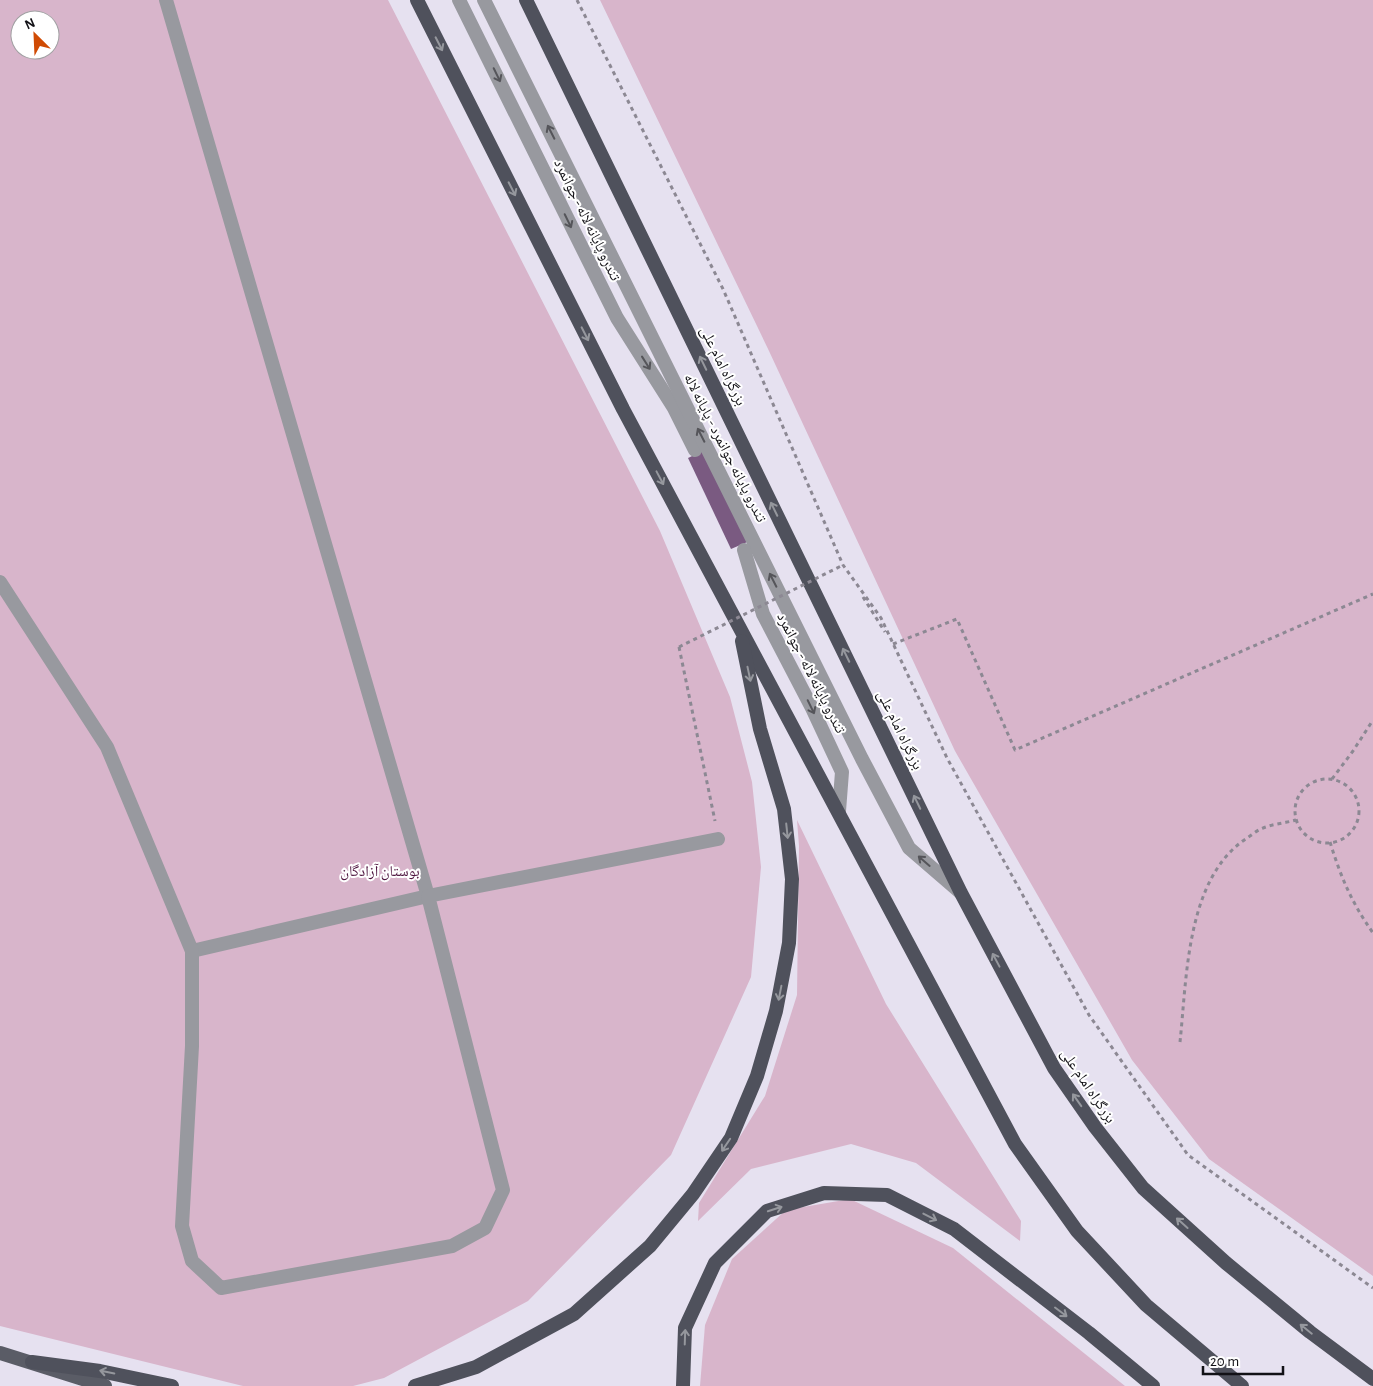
<svg xmlns="http://www.w3.org/2000/svg" width="1373" height="1386" viewBox="0 0 1373 1386" font-family="'Alegreya Sans','Noto Naskh Arabic',sans-serif">
<style>
.green{fill:#d8b5cb;fill-rule:evenodd}
.building{fill:#7a5a81}
.lines{fill:none;stroke-linecap:round;stroke-linejoin:round}
.path{stroke:#8c8893;stroke-width:3;stroke-dasharray:4 4;stroke-linecap:butt}
.service{stroke:#98999f;stroke-width:14}
.primary{stroke:#5a5c66;stroke-width:14}
.trunk{stroke:#4f515c;stroke-width:14}
.path-bridge{stroke:#8c8893;stroke-width:3;stroke-dasharray:4 4;stroke-linecap:butt}
.oneway{stroke:#95979d}
.oneway2{stroke:#55555a}
.labels{text-anchor:middle;dominant-baseline:central;stroke-width:4;stroke-linejoin:round;paint-order:stroke}
.street-label{font-size:15px;fill:#121116;stroke:#fff}
.park-label{font-size:15px;fill:#4d133e;stroke:#fff}
</style>
<rect width="100%" height="100%" fill="#e6e1f0"/>
<g class="green">
<path d="M0,0H388L660,531L730,697L752,782L761,867L751,977L671,1155L528,1301L384,1378L353,1386H243L0,1326ZM20,20H50V50H20Z"/>
<path d="M600,0H1373V1276L1209,1159L1132,1060L955,751L769,351Z"/>
<path d="M797,820L886,1004L1021,1221L1020,1241L916,1163L851,1144L751,1169L698,1221L699,1203L765,1096L797,995L799,846Z"/>
<path d="M850,1199L953,1248L1125,1386H700L705,1325L732,1259L786,1210Z"/>
</g>
<path class="building" d="M709,448L752,540L731,549L688,458Z"/>
<g class="lines">
<g class="path">
<path d="M577,0L723,289L843,565L881,618L947,758L1089,1015L1188,1155L1373,1288"/>
<path d="M863,597L885,632"/>
<path d="M893,644L957,619L1015,750L1373,594"/>
<path d="M679,647L715,821"/>
<path d="M1332,779L1353,751L1373,720"/>
<circle cx="1327" cy="811" r="32"/>
<path d="M1330,842C1341,878 1352,903 1373,933"/>
<path d="M1180,1042C1187,977 1186,878 1247,838C1252,835 1257,830 1263,828C1273,824 1285,823 1296,820"/>
</g>
<g class="service">
<path d="M166,0L428,896L192,951"/>
<path d="M459,0L617,318L674,408L695,450"/>
<path d="M484,0L862,759L909,848L960,892"/>
<path d="M744,550L763,614L812,708L842,772L839,811"/>
<path d="M0,582L107,747L192,951V1046L182,1226L192,1261L221,1288L452,1246L485,1228L503,1190L428,896L718,839"/>
</g>
<path class="primary" d="M0,1353L105,1386"/>
<g class="trunk">
<path d="M417,0L623,409L1015,1144L1077,1231L1146,1305L1242,1386"/>
<path d="M526,0L961,893L1054,1068L1095,1127L1143,1188L1226,1263L1310,1332L1373,1379"/>
<path d="M32,1362L100,1371L172,1386"/>
<path d="M415,1386L476,1367L574,1314L650,1246L693,1194L731,1138L757,1076L776,1011L789,943L792,879L784,809L760,729L742,641"/>
<path d="M683,1386L685,1328L715,1263L767,1211L824,1193L887,1195L954,1229L1089,1333L1153,1386"/>
</g>
<path class="path-bridge" d="M679,647L843,565"/>
</g>
<defs><path id="oneway-shaft" d="M-6 0H5M1.5-3L5.5 0L1.5 3" fill="none" stroke-width="1.6" stroke-linecap="round" stroke-linejoin="round" transform="scale(1.25)"/></defs>
<g class="oneway">
<use href="#oneway-shaft" transform="translate(439 44) rotate(63)"/>
<use href="#oneway-shaft" transform="translate(512 189) rotate(63)"/>
<use href="#oneway-shaft" transform="translate(585 334) rotate(63)"/>
<use href="#oneway-shaft" transform="translate(703 363) rotate(-116)"/>
<use href="#oneway-shaft" transform="translate(660 478) rotate(62)"/>
<use href="#oneway-shaft" transform="translate(774 509) rotate(-116)"/>
<use href="#oneway-shaft" transform="translate(846 655) rotate(-116)"/>
<use href="#oneway-shaft" transform="translate(749 674) rotate(78)"/>
<use href="#oneway-shaft" transform="translate(917 802) rotate(-116)"/>
<use href="#oneway-shaft" transform="translate(787 831) rotate(84)"/>
<use href="#oneway-shaft" transform="translate(996 960) rotate(-118)"/>
<use href="#oneway-shaft" transform="translate(780 993) rotate(101)"/>
<use href="#oneway-shaft" transform="translate(1077 1100) rotate(-125)"/>
<use href="#oneway-shaft" transform="translate(726 1145) rotate(124)"/>
<use href="#oneway-shaft" transform="translate(775 1209) rotate(-18)"/>
<use href="#oneway-shaft" transform="translate(930 1217) rotate(27)"/>
<use href="#oneway-shaft" transform="translate(1182 1223) rotate(-138)"/>
<use href="#oneway-shaft" transform="translate(1061 1312) rotate(37)"/>
<use href="#oneway-shaft" transform="translate(1306 1329) rotate(-141)"/>
<use href="#oneway-shaft" transform="translate(685 1337) rotate(-88)"/>
<use href="#oneway-shaft" transform="translate(107 1372) rotate(-168)"/>
</g>
<g class="oneway2">
<use href="#oneway-shaft" transform="translate(497 75) rotate(64)"/>
<use href="#oneway-shaft" transform="translate(551 132) rotate(-117)"/>
<use href="#oneway-shaft" transform="translate(568 221) rotate(64)"/>
<use href="#oneway-shaft" transform="translate(646 363) rotate(58)"/>
<use href="#oneway-shaft" transform="translate(701 435) rotate(-117)"/>
<use href="#oneway-shaft" transform="translate(773 580) rotate(-117)"/>
<use href="#oneway-shaft" transform="translate(811 707) rotate(64)"/>
<use href="#oneway-shaft" transform="translate(924 861) rotate(-139)"/>
</g>
<g class="labels">
<g class="street-label">
<text transform="translate(587 220) rotate(64)">تندرو پایانه لاله - جوانمرد</text>
<text transform="translate(723 366) rotate(64)">بزرگراه امام علی</text>
<text transform="translate(725 448) rotate(63)">تندرو پایانه جوانمرد - پایانه لاله</text>
<text transform="translate(811 673) rotate(63)">تندرو پایانه لاله - جوانمرد</text>
<text transform="translate(900 730) rotate(64)">بزرگراه امام علی</text>
<text transform="translate(1088 1086) rotate(56)">بزرگراه امام علی</text>
</g>
<g class="park-label">
<text x="380" y="871">بوستان آزادگان</text>
</g>
</g>
<g transform="translate(35 35) rotate(336)"><circle r="24" fill="#ffffff" stroke="#a0a0a2"/>
<path d="M0-4L9 19L0 12L-9 19Z" fill="#d04b04"/>
<text y="-8" font-size="14" font-weight="bold" text-anchor="middle" fill="#121116">N</text>
</g>
<path d="M1203 1366v8h80v-8" fill="none" stroke="#121116" stroke-width="2.5"/>
<text x="1210" y="1366" font-size="15" fill="#121116" stroke="#ffffff" stroke-width="4" paint-order="stroke">20 m</text>
</svg>
